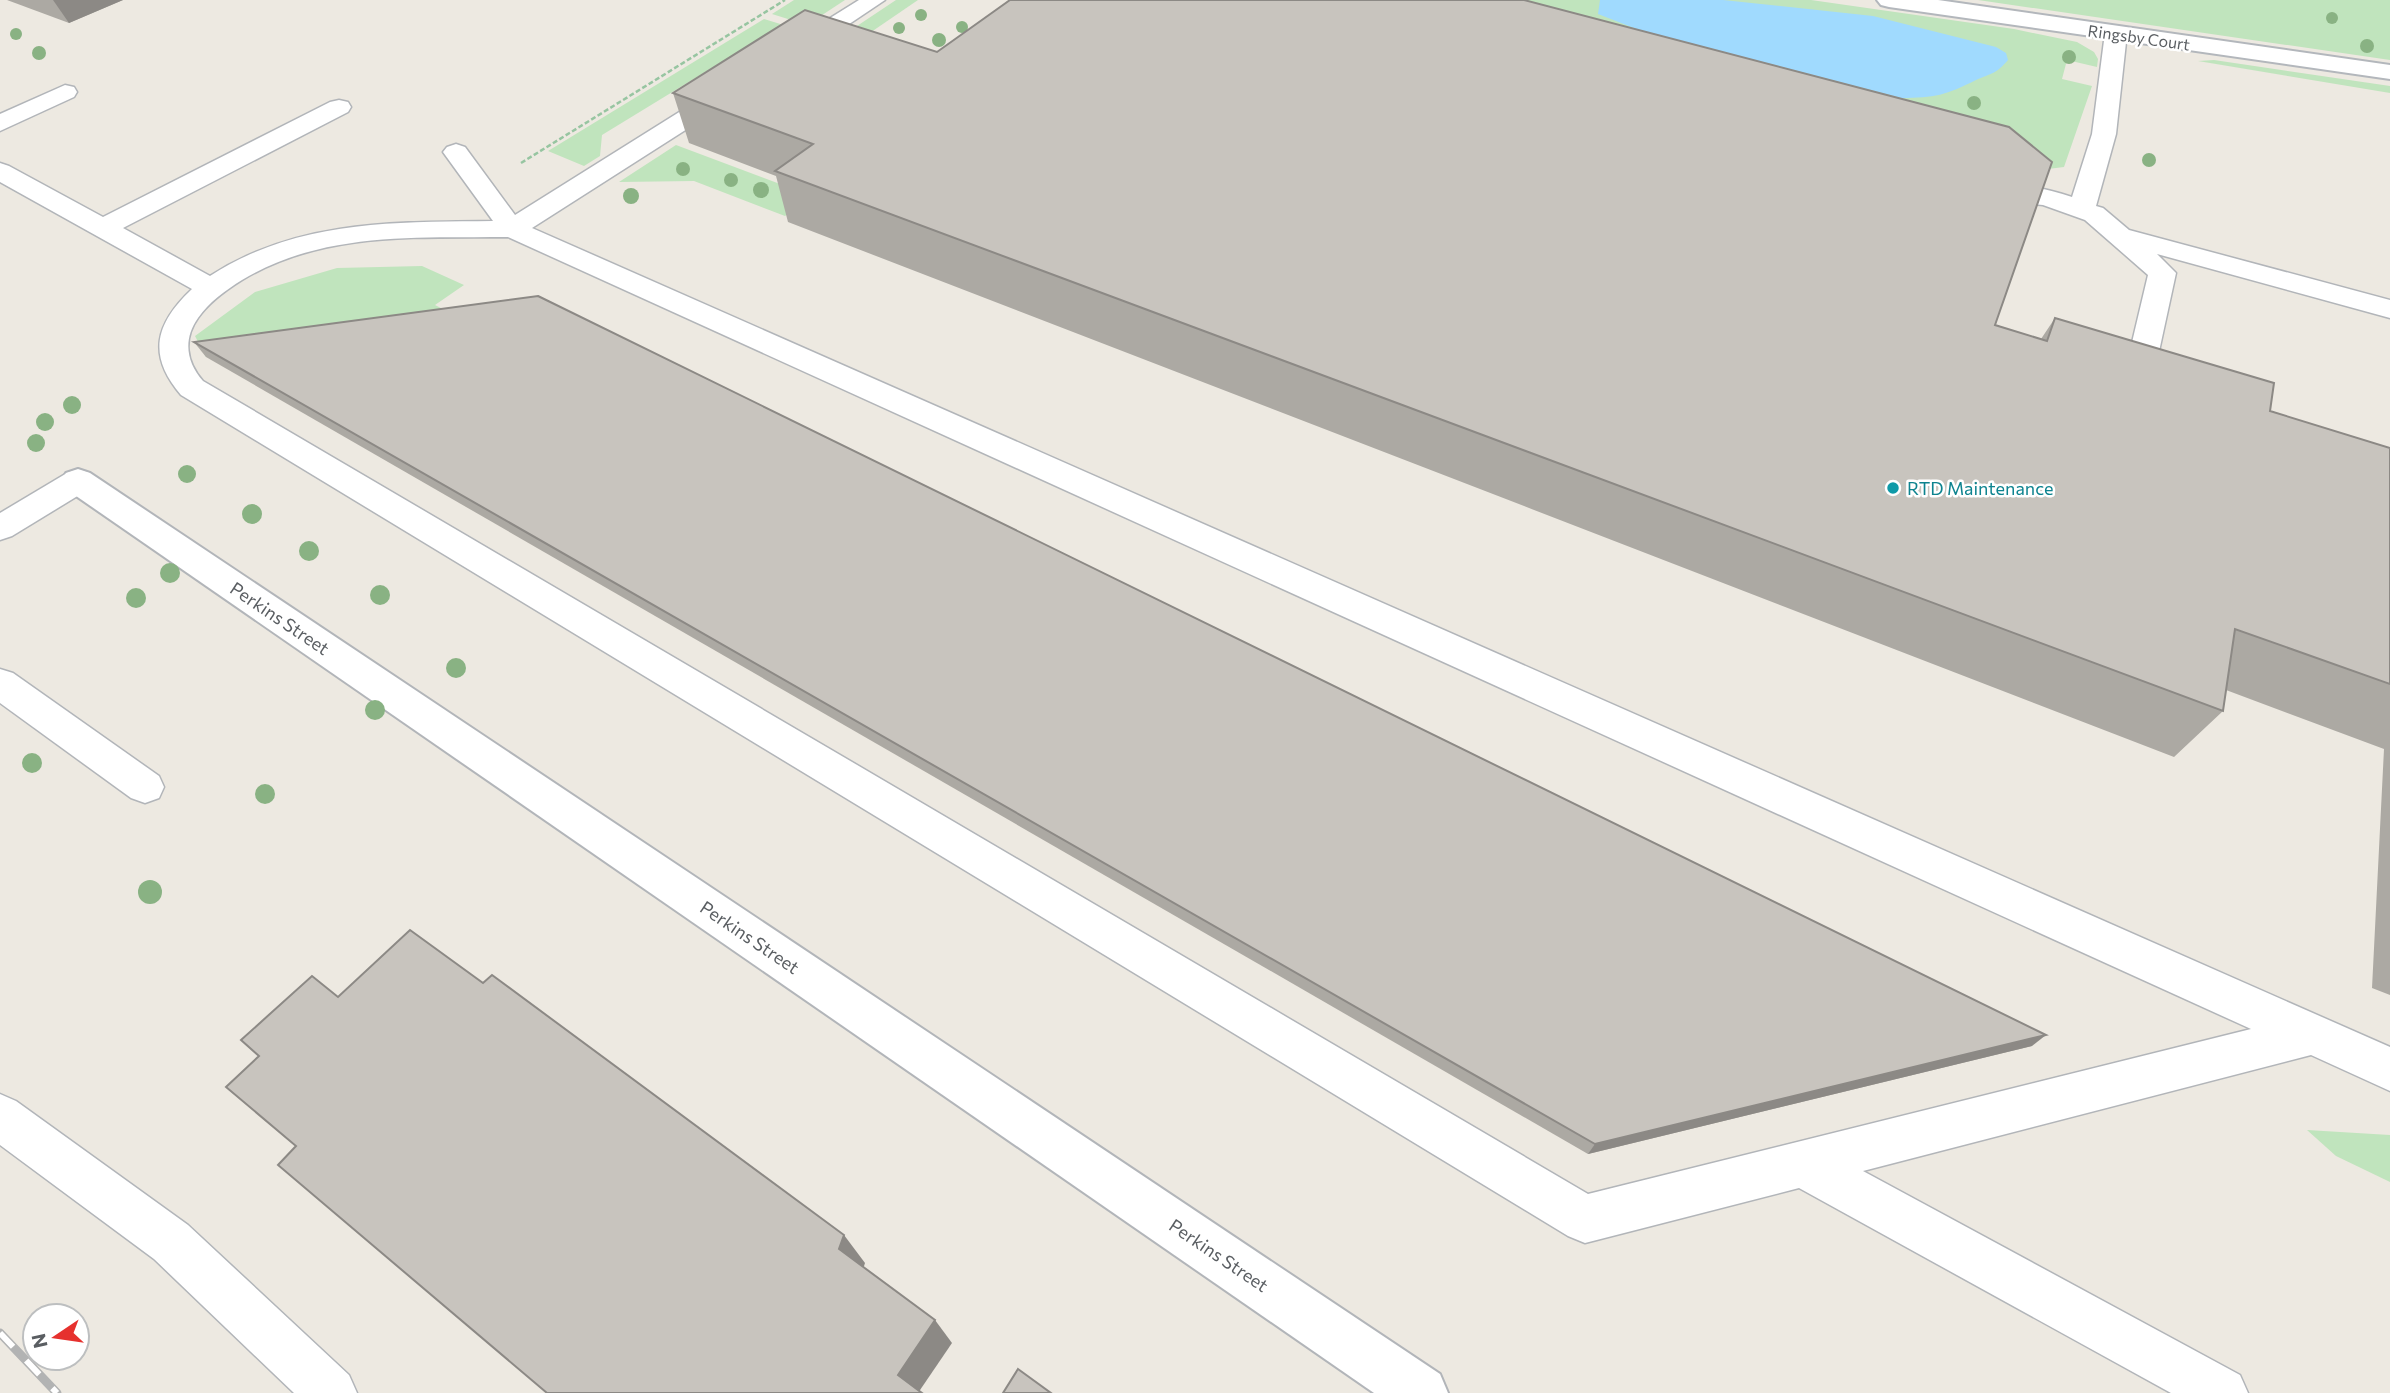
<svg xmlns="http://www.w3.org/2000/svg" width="2390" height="1393" viewBox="0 0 2390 1393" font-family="Commissioner,sans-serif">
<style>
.green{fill:#c0e4bd}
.water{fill:#a0dafe}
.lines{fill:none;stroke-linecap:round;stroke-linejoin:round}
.lane-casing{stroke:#b2b5b9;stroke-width:3}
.street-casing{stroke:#b2b5b9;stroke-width:4}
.secondary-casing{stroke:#b3b7bc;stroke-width:4}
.path{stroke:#97c5a1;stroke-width:2.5;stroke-dasharray:5 2.5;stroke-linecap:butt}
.lane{fill:#fff;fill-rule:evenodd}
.street{fill:#fff;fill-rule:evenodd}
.secondary{fill:#fff;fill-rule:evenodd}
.rail-casing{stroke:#b2b3b3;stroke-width:9}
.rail{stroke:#fff;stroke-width:6;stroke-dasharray:19;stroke-linecap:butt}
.tree{fill:#89b283}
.wall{fill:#aca9a3}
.shaded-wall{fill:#8c8985}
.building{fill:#c8c4be;stroke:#8c8985;stroke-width:2}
.culture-dot{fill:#0f9aa8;stroke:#fff;stroke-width:2.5}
.labels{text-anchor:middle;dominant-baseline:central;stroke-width:5;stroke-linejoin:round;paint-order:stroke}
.far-street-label{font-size:16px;fill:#5a5e62;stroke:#fff}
.culture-label{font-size:18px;fill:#0d838f;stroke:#fff;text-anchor:start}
.street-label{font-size:18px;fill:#5a5e62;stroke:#fff}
</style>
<rect width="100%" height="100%" fill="#ede9e1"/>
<g class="green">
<path d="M794,0H845L807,25L772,14Z"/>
<path d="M896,0H918L858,41L842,36Z"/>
<path d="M1338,0H1811L2014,29L2077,42L2094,52L2098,59L2097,67L2067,60L2062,79L2092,86L2064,167L1983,177Z"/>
<path d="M1978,0H2390V60Z"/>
<path d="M764,19L800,30L764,36L602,135L600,156L584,166L548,151Z"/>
<path d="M2214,60L2390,86V93L2198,61Z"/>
<path d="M676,145L812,196L785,216L694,181L619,182Z"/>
<path d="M422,266L464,285L435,305L461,318H495L206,357L195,336L255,292L337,268Z"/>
<path d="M2307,1130L2390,1135V1182L2336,1156Z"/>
</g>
<path class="water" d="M1600,0H1723L1873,16L1996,47L2006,53L2008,60C1996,74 1992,73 1976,80C1946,95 1935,98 1901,98L1639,30L1598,14Z"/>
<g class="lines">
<defs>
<g id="lane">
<path d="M859,0H885L806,53H790L786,48L790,43Z"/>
<path d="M2116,26L2124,28L2127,33L2116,134L2096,206L2103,208L2129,230L2390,300V318L2157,254L2176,273L2150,393L2146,400L2135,403L2124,400L2120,393L2148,275L2085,220L2043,205L1994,200L1990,194L1994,188C2018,182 2048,189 2072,197L2092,134L2105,33L2108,28Z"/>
<path d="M65,85L74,87L77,92L74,97L0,131V114Z"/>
<path d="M725,87L734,89L737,94L734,99L532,228L2390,1047V1091L2311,1055L1863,1171L2240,1375L2248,1393H2171L1799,1188L1585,1243L1568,1236L181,395C147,355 155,324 192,289L0,182V163L9,166L103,217L330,102L339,100L348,102L351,107L348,112L123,228L210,276C296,220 394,222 493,221L443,152L447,147L456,144L465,147L515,215L716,89ZM508,237L2251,1029L1588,1194L203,381C186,362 183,339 198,318C209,302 226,290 242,280C323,231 417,238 508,237Z"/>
<path d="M78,470L89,473L94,481L89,489L12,536L0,540V513L67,473Z"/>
<path d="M0,669L13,673L159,776L164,787L159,798L145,803L131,798L0,703Z"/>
<path d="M0,1094L16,1101L188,1225L349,1375L357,1393H294L154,1259L0,1145Z"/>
</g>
<path id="street" d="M78,469L90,473L1440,1374L1448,1393H1374L66,489L61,481L66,473Z"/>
<path id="secondary" d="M1877,0H1938L2390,65V79L1889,7L1881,5Z"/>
</defs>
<use href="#lane" class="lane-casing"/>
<use href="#street" class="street-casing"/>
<use href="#secondary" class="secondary-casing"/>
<path class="path" d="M521,163L785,0"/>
<use href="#lane" class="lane"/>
<use href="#street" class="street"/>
<use href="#secondary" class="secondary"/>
<defs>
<path id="rail" d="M0,1333L57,1393"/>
</defs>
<use href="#rail" class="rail-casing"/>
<use href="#rail" class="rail"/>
</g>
<g class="tree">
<circle cx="921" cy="15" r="6"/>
<circle cx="2332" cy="18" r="6"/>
<circle cx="962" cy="27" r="6"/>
<circle cx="899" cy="28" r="6"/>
<circle cx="16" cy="34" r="6"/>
<circle cx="939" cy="40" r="7"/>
<circle cx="2367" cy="46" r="7"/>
<circle cx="39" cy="53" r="7"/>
<circle cx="2069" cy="57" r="7"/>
<circle cx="1974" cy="103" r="7"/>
<circle cx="2149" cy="160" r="7"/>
<circle cx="683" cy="169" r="7"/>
<circle cx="731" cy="180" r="7"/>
<circle cx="761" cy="190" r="8"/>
<circle cx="631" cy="196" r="8"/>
<circle cx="72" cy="405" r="9"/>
<circle cx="45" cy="422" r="9"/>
<circle cx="36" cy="443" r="9"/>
<circle cx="187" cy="474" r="9"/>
<circle cx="252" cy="514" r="10"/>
<circle cx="309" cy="551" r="10"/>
<circle cx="170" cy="573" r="10"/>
<circle cx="380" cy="595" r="10"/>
<circle cx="136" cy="598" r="10"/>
<circle cx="456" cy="668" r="10"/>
<circle cx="375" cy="710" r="10"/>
<circle cx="32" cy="763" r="10"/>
<circle cx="265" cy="794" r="10"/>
<circle cx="150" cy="892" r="12"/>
</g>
<g class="wall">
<path d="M7,0H123L69,23Z"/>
<path d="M937,52L1995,325L2041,339L2055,318L2270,411L2390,448V995L2372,988L2384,749L2226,690L2223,711L2174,757L788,222L776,176L689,143L673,93Z"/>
<path d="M194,342L2032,1046L1588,1154L206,357Z"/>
</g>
<g class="shaded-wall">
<path d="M53,0H123L69,23Z"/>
<path d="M2046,1035L2032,1046L1588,1154L1595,1144Z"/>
<path d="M844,1235L865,1263L861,1276L839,1249Z"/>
<path d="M935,1320L952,1343L918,1393L898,1375Z"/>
</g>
<g class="building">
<path d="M1010,0H1524L2009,127L2052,162L1995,325L2047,341L2055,318L2274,383L2270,411L2390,448V684L2235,629L2223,711L775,171L813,144L673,93L805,10L937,52Z"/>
<path d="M538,296L2046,1035L1595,1144L194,342Z"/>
<path d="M410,930L483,983L492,975L844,1235L839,1249L935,1320L898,1375L922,1393H547L278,1165L296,1146L226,1087L259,1056L241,1040L312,976L338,997Z"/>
<path d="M1018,1369L1051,1393H1003Z"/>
</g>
<circle class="culture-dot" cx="1893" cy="488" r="7"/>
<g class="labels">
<g class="far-street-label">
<text transform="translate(2139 37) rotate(8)">Ringsby Court</text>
</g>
<g class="culture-label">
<text x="1907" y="488">RTD Maintenance</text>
</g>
<g class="street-label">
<text transform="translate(280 618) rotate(34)">Perkins Street</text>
<text transform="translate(750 937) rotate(34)">Perkins Street</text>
<text transform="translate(1219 1255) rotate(34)">Perkins Street</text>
</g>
</g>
<g transform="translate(56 1337) rotate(257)"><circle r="33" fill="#ffffff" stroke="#bdbfc0" stroke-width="2"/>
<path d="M0-5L12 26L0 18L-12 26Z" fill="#e6312e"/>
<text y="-10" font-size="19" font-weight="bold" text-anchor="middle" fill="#5a5e62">N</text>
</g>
</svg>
